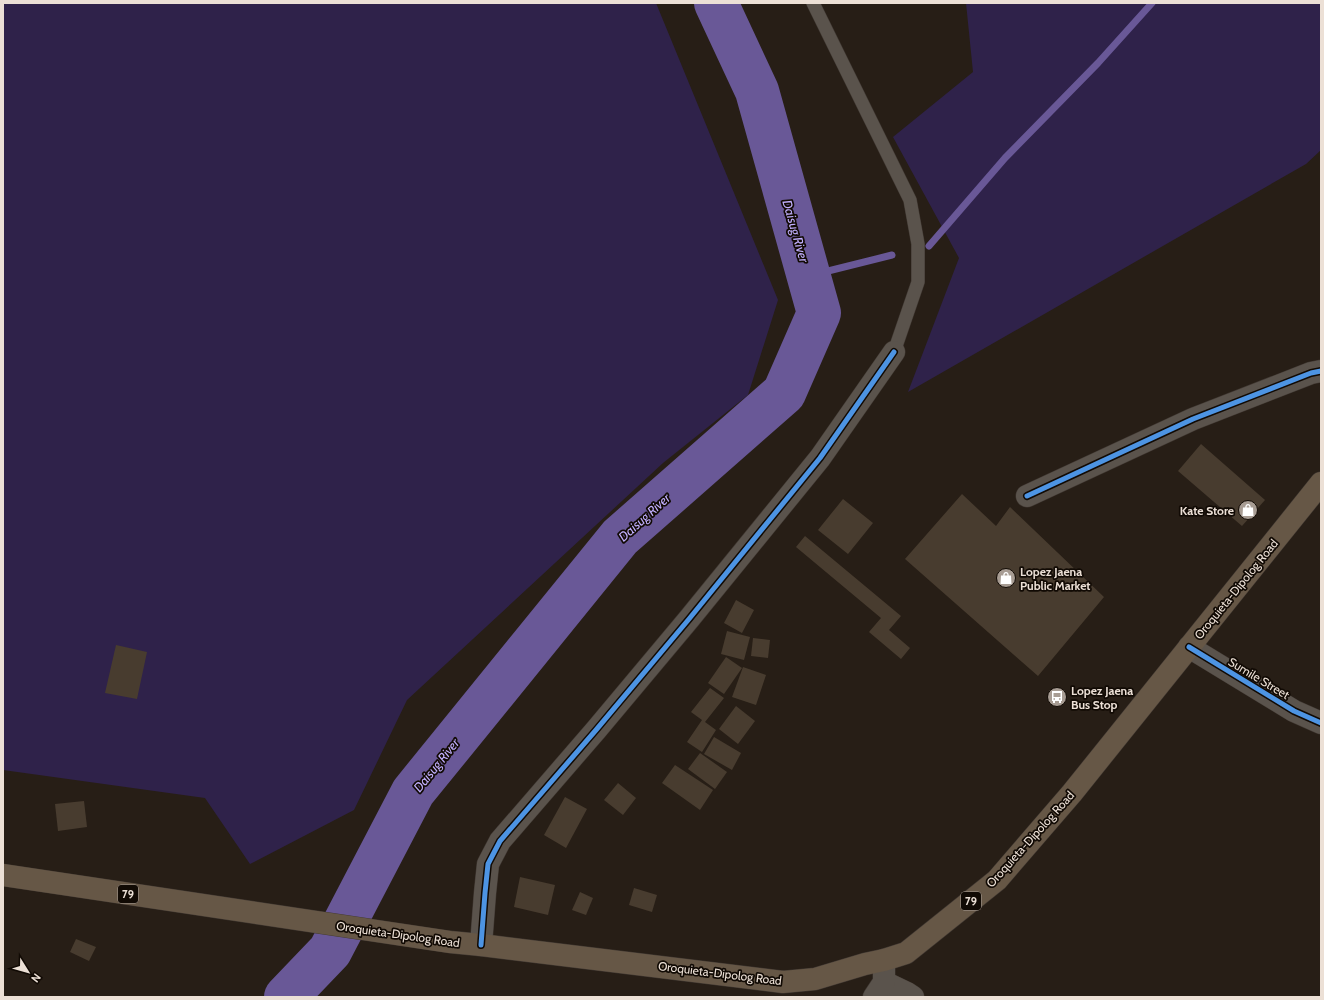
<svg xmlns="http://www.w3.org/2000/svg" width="1324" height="1000" viewBox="0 0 1324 1000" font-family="Cabin,sans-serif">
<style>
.green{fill:#2f224a}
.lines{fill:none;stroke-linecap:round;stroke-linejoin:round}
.stream{stroke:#695897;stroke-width:7}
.river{stroke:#695897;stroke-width:44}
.building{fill:#483c2f}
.lane-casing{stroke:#403832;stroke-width:14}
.street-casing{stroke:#403832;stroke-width:23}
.highway-casing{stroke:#403832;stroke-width:23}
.lane{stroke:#5a534c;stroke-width:13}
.street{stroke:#5a534c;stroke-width:22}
.highway{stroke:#665746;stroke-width:22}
.cycleway-casing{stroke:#110a04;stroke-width:8}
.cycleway{stroke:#4d94e3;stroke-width:5}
.labels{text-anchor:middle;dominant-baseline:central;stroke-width:3.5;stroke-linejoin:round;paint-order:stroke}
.shield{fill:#110a04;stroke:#aaa097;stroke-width:1}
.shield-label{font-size:11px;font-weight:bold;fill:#ece0d6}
.poi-label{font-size:12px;font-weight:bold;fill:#ece0d6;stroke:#110a04;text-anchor:start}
.street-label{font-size:12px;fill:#ece0d6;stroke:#110a04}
.water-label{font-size:13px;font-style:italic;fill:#c2b0ff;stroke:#110a04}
</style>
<rect width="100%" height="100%" fill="#271e16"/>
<g class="green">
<path d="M3,3H656L778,300L748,395L663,463L407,700L354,810L250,864L205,798L3,770Z"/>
<path d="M966,3H1321V150L1306,164L908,392L959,258L893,137L973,72Z"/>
</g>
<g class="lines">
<g class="stream">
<path d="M929,246L1005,158L1098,63L1152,3"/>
<path d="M808,276L892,255"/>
</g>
<path class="river" d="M286,997L330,951L413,792L620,537L784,393L819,313L757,91L716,3"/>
</g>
<g class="building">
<path d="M1201,444L1265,500L1242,526L1178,471Z"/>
<path d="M962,494L996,526L1010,507L1104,597L1038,676L905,559Z"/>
<path d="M843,499L873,523L848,554L818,530Z"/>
<path d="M805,536L901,616L889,630L910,648L901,659L869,632L881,618L796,547Z"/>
<path d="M736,600L754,610L742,633L724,623Z"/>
<path d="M727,631L750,637L744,660L721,654Z"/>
<path d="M753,638L770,640L768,658L751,656Z"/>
<path d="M116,645L147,652L137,699L105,693Z"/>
<path d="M726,657L742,668L724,694L708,683Z"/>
<path d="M743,667L766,675L756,705L732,697Z"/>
<path d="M710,688L724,698L705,722L716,730L702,752L687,742L702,720L691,712Z"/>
<path d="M736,706L755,721L738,744L719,729Z"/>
<path d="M714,737L741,753L732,770L704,754Z"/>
<path d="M700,753L727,772L715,789L688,769Z"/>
<path d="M675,765L713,790L700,810L662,783Z"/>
<path d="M618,783L636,798L623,815L604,800Z"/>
<path d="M565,797L587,809L566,848L544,835Z"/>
<path d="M84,801L87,827L58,831L55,804Z"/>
<path d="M520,877L555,885L548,915L514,907Z"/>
<path d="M634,888L657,895L652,912L629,905Z"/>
<path d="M580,892L593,898L586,915L572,910Z"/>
<path d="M76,939L96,947L89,961L70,952Z"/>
</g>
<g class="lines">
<defs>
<path id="lane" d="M813,3L910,200L918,244V282L894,352"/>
<g id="street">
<path d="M1027,496L1193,419L1311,373L1321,371"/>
<path d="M1189,647L1294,711L1321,723"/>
<path d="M481,945L485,893L488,864L500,841L596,730L689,619L820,458L894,352"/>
<path d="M884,982L907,993L913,997"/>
<path d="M874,997L884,982V960"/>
</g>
<path id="highway" d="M3,875L450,942L481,945L783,982L815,979L865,964L884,960L906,953L997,880L1072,793L1321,483"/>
</defs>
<use href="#lane" class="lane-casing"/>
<use href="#street" class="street-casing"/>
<use href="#highway" class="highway-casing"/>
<use href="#lane" class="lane"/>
<use href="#street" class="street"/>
<use href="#highway" class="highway"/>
<defs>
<g id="cycleway">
<path d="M1027,496L1193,419L1311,373L1321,371"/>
<path d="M1189,647L1294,711L1321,723"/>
<path d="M481,945L485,893L488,864L500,841L596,730L689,619L820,458L894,352"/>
</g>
</defs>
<use href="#cycleway" class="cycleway-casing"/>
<use href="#cycleway" class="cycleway"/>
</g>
<defs>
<symbol id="shop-disc" viewBox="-11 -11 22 22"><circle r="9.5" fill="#a79c93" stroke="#110a04"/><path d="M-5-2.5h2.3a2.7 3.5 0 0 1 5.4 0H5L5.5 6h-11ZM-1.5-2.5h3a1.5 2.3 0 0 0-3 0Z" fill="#fff"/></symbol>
<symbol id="bus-disc" viewBox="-11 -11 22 22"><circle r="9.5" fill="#a79c93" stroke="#110a04"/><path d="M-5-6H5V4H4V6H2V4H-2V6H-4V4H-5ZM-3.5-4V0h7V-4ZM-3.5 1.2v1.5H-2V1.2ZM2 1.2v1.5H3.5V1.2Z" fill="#fff"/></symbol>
</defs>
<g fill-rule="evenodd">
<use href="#shop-disc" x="1237" y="499" width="22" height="22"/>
<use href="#shop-disc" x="995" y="567" width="22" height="22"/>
<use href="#bus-disc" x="1046" y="686" width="22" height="22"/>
</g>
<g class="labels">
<g class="shield">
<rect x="118" y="885" width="20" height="18" rx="3"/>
<rect x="961" y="892" width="20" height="18" rx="3"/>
</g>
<g class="shield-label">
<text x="128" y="894">79</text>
<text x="971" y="901">79</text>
</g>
<g class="poi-label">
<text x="1234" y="510" text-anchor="end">Kate Store</text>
<text x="1020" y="571">Lopez Jaena<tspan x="1020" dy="14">Public Market</tspan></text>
<text x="1071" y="690">Lopez Jaena<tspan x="1071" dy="14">Bus Stop</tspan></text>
</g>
<g class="street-label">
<text transform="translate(1236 589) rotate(-51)">Oroquieta-Dipolog Road</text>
<text transform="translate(1259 678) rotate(31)">Sumile Street</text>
<text transform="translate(1030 839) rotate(-48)">Oroquieta-Dipolog Road</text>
<text transform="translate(398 934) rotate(8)">Oroquieta-Dipolog Road</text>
<text transform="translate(720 973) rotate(7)">Oroquieta-Dipolog Road</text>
</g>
<g class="water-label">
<text transform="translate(796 231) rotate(74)">Daisug River</text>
<text transform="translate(644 517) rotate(-42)">Daisug River</text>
<text transform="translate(436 765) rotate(-51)">Daisug River</text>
</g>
</g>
<rect width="1324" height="1000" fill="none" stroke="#ece0d6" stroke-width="8"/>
<g transform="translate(28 972) rotate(127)" stroke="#110a04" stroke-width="3" paint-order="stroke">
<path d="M0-3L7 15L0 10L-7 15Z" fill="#ece0d6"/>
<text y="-6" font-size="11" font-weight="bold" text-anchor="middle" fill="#ece0d6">N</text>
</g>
</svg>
